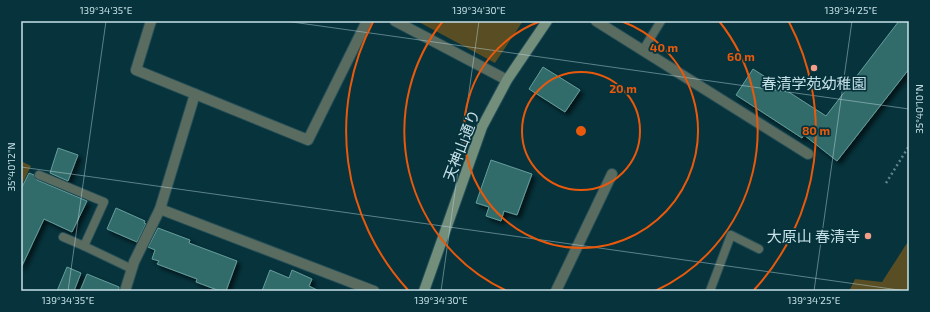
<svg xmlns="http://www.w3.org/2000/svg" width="930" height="312" viewBox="0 0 930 312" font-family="'Exo 2','Noto Sans JP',sans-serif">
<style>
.green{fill:#584d23}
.building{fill:#326c6b;stroke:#649d9c;filter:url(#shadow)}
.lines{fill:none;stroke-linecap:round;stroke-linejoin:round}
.lane-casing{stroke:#254f58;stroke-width:10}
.street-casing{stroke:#254f58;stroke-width:12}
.secondary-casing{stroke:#254f58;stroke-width:12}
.path{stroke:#60858d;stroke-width:2.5;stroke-dasharray:2 3;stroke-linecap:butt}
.lane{stroke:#5a6b5f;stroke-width:8}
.street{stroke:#5a6b5f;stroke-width:10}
.secondary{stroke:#738e7b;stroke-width:10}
.ticks{fill:none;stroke:#c6e1e8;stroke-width:1;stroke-opacity:0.45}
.ring{fill:none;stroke:#e8590c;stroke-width:2}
.poi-dot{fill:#f49e88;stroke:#06333c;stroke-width:1.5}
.labels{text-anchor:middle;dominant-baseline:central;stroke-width:3.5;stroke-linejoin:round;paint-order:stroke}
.poi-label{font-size:15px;fill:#c6e1e8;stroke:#06333c}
.street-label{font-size:15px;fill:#c6e1e8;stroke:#06333c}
.centre{fill:#e8590c;stroke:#06333c;stroke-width:2}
.ring-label{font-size:12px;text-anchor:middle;font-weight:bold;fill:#e8590c;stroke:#06333c;stroke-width:3.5;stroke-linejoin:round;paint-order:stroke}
.neatline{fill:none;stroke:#c6e1e8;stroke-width:1.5}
.ticks-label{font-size:10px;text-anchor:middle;fill:#c6e1e8}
</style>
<defs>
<filter id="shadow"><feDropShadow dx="3.5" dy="3.5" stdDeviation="2" flood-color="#0009"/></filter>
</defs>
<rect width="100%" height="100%" fill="#06333c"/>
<g class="green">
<path d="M417,21H523L495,63Z"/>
<path d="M21,161L31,166L21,187Z"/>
<path d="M909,240V291H849L855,279L882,282Z"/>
</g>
<g class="building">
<path d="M899,21H909V69L837,161L804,135L802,138L736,95L753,69L826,116Z"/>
<path d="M543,67L580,90L565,112L529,89Z"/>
<path d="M58,148L78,155L68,181L50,173Z"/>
<path d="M491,160L532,174L517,215L504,211L501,221L486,216L489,207L476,203Z"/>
<path d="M29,173L34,175L37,180L87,201L72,232L44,219L21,268V189Z"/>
<path d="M116,208L145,221L144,223L146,224L137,242L107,229Z"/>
<path d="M158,228L190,240L189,243L237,261L226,291H220L196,282L197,279L157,264L159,261L152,259L155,250L148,247Z"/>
<path d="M67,267L81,273L74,291H57Z"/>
<path d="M270,270L289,278L292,270L312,279L309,286L319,291H262Z"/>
<path d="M87,274L119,287V291H80Z"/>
</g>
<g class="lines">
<defs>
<g id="lane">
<path d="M643,50L661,21"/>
<path d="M39,175L104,202L84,246"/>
<path d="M63,237L84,246L132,269"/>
<path d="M710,291L731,235L759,249"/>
</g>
<g id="street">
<path d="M151,21L136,70L308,140L367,21"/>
<path d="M395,21L507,80"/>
<path d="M596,21L808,154"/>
<path d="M160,209L374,291"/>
<path d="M125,291L134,262L160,209L195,94"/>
<path d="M556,291L612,174"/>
</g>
<path id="secondary" d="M424,291L482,127L507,80L547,21"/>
</defs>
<use href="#lane" class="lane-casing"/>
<use href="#street" class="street-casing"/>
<use href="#secondary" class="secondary-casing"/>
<path class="path" d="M886,183L909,146"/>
<use href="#lane" class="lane"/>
<use href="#street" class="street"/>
<use href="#secondary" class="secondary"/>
</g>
<path class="ticks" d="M285,21L909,109M21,167L906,291M68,291L106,21M441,291L479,21M814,291L852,21"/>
<g class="ring">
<circle cx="581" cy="131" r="59"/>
<path d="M621 21A117 117 0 1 1 541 21"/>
<path d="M507 291A176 176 0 0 1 443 21M719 21A176 176 0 0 1 655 291"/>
<path d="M408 290A235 235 0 0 1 373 22M789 22A235 235 0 0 1 754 290"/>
</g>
<g class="poi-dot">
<circle cx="814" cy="68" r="4"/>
<circle cx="868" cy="236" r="4"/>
</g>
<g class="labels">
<g class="poi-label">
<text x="814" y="83">春清学苑幼稚園</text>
<text x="860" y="236" text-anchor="end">大原山 春清寺</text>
</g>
<g class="street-label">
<text transform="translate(461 145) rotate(-69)">天神山通り</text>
</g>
</g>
<circle cx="581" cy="131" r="6" class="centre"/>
<g class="ring-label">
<text x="664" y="52">40 m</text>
<text x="741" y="61">60 m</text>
<text x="623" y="93">20 m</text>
<text x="816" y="135">80 m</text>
</g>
<rect width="930" height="312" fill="none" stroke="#06333c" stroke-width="44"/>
<rect x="22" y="22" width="886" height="268" class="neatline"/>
<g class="ticks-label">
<text x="106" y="14">139°34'35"E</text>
<text x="479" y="14">139°34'30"E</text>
<text x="851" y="14">139°34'25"E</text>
<text transform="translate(919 109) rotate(-90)" y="4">35°40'10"N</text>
<text transform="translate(11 167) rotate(-90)" y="4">35°40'12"N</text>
<text x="68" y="304">139°34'35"E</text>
<text x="441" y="304">139°34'30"E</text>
<text x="814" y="304">139°34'25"E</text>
</g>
</svg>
